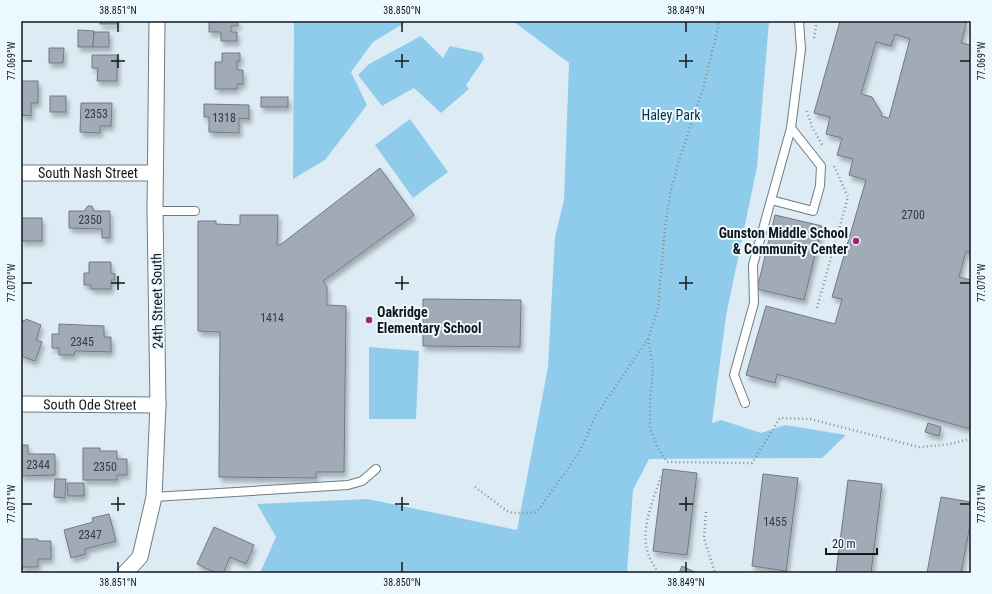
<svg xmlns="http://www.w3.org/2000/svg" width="992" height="594" viewBox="0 0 992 594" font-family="'Roboto Condensed',sans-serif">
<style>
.green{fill:#8fccec}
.building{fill:#a1aab6;stroke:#717984;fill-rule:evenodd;filter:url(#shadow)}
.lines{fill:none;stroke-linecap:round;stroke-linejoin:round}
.service-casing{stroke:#6e7c83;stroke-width:10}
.minor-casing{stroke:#6e7c83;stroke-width:17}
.path{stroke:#848f95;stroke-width:2.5;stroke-dasharray:1 3;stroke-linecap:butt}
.service{stroke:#fff;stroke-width:8}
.minor{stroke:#fff;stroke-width:15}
.ticks{fill:none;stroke:#12181a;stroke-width:1.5}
.poi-dot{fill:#9e247b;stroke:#ecf8ff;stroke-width:1.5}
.labels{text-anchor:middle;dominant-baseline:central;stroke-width:4;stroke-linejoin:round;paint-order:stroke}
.number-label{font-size:12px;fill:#363c41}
.park-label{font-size:14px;fill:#083143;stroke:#ecf8ff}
.street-label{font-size:14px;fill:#12181a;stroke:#ecf8ff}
.poi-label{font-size:14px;font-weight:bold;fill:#12181a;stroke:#ecf8ff;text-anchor:end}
.neatline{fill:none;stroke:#12181a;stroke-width:1.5}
.ticks-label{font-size:10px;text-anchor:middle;fill:#12181a}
</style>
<defs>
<filter id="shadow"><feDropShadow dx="2.5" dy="4.5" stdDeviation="2" flood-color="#0004"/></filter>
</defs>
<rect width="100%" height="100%" fill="#ddecf4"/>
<g class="green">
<path d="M294,21H408L373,42L351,72L367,105L325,160L293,179Z"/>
<path d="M513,21H769L757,167L726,316L712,423L721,420L761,433L785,425L846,435L822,458L649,459L633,490L627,573H260L276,537L257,504L368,499L517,530L548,367L555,237L564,200L569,63Z"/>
<path d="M421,36L443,58L450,46L482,53L484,59L466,85L469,89L441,113L414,88L382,106L358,75L369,64Z"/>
<path d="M410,119L448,172L413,198L375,145Z"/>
<path d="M369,347L419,351L416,419H369Z"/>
</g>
<g class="building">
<rect x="100" y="21" width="17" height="3"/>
<path d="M209,21H238V26H231V32H237V41H221V32H209Z"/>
<path d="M840,21H967L961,43L971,45V252L966,251L959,277L971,280L970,429L777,374L775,383L746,375L766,306L835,324L842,299L832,297L866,180L849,175L853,159L837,155L842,138L826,134L830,117L814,113ZM895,34L910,39L889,118L881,116L882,114L872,97L861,94L876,42L891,46Z"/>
<path d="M78,30L94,31L93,47H78Z"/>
<path d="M94,32H109V47H93Z"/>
<path d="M49,48H64L63,63H49Z"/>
<path d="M222,53H240V61H237V70H243V84H237V89H215V62H222Z"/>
<path d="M92,55H117V81H97L98,68H92Z"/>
<path d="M21,81H38V103H31V116L21,115Z"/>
<rect x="50" y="96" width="16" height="16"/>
<rect x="261" y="97" width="27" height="10"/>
<path d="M81,103H112L111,126H100V133L80,132Z"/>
<path d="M204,104L249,105V119L239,118V133L209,132V117H204Z"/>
<path d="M380,168L414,215L323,281L327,287V305L346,306L344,472H316V478L219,477L220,332L198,331V221H216V224L240,225V215H278L277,245H280Z"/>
<path d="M88,206H92L94,211H110V238H102V229L69,228V211H85L86,208Z"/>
<path d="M775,215L822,226L804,300L757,289Z"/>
<rect x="21" y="218" width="21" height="23"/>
<path d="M89,262H111V273L115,274V280H111V289H91V285H84V273H89Z"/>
<path d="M423,299L521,300L520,347L423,346Z"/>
<path d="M26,319L41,325L36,340L42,342L35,361L21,356V320L25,321Z"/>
<path d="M59,324L104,326V337H111V352L75,351L74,355H59V348H52V334H59Z"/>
<path d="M928,423L941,427L939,436L925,432Z"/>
<path d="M21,445H28V454H55V475L21,476Z"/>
<path d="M83,448H100V451H117V459H127V475H117V480H83Z"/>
<path d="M663,469L697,473L687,555L653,551Z"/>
<path d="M763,474L798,478L786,571L752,566Z"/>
<path d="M55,479H66L65,498L54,497Z"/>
<path d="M848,480L882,484L871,573H836Z"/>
<path d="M67,483H84V496H68Z"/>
<path d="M941,497L971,502V520L961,573H927Z"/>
<path d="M109,514L116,541L85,549L86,554L71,558L64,530L93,522L92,518Z"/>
<path d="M214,527L254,545L246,564L230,557L223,573H216L197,564Z"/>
<path d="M21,539H38V541H51V559H38V567H24V568H21Z"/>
<path d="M682,566L697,573H679Z"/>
</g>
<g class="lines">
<defs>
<g id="service">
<path d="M771,200L813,211L820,186L821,166L791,128"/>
<path d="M155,211H195"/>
<path d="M745,403L734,375L754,303L753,265L791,128L801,49L799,21"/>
<path d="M154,497L348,485L362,481L376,469"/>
</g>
<g id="minor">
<path id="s1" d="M21,173H155"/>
<path id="s2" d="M21,404L158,405"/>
<path d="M125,573L140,557L154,497L158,405L155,211L157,21"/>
</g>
</defs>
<use href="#service" class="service-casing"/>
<use href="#minor" class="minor-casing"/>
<g class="path">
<path d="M814,38L817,21"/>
<path d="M807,111L812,127L823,146"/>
<path d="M817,308L848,197L834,166"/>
<path d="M648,339L653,368L650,401V428L657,446L667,462L752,463L780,418L810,419L919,447L945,445L971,439"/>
<path d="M475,487L507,511L513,513H534L539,509L579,453L596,415L648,339L658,308L665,228L670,194L679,160L703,89L718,28V21"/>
<path d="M706,512L704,538L715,573"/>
<path d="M658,573C655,567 651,562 649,556C639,531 653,501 661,476"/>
</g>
<use href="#service" class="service"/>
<use href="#minor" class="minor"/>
</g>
<path class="ticks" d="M118,22V32M402,22V32M686,22V32M118,54V68M402,54V68M686,54V68M22,61H32M111,61H125M395,61H409M679,61H693M960,61H970M118,276V290M402,276V290M686,276V290M22,283H32M111,283H125M395,283H409M679,283H693M960,283H970M118,497V511M402,497V511M686,497V511M22,504H32M111,504H125M395,504H409M679,504H693M960,504H970M118,562V572M402,562V572M686,562V572"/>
<g class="poi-dot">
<circle cx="856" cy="241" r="4"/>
<circle cx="369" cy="320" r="4"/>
</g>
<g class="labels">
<g class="number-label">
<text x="96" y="114">2353</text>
<text x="224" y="118">1318</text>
<text x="913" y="215">2700</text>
<text x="90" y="220">2350</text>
<text x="272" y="318">1414</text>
<text x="82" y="342">2345</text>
<text x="38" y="465">2344</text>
<text x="105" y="467">2350</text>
<text x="775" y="522">1455</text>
<text x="90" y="535">2347</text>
</g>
<g class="park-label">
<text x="671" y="115">Haley Park</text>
</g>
<g class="street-label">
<text stroke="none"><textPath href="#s1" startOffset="67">South Nash Street</textPath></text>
<text transform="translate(157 301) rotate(-91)">24th Street South</text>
<text stroke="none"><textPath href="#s2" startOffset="69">South Ode Street</textPath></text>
</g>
<g class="poi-label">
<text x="848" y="233">Gunston Middle School<tspan x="848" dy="16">&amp; Community Center</tspan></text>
<text x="377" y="312" text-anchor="start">Oakridge<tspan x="377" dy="16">Elementary School</tspan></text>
</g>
</g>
<rect width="992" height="594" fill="none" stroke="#ecf8ff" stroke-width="44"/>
<path d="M826 548v6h51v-6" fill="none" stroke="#12181a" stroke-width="2"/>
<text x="832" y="548" font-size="12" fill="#12181a" stroke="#ecf8ff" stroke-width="3" paint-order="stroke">20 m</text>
<rect x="22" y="22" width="948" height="550" class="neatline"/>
<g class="ticks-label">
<text x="118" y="14">38.851°N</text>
<text x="402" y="14">38.850°N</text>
<text x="686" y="14">38.849°N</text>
<text transform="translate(981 61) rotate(-90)" y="4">77.069°W</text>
<text transform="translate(11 61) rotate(-90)" y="4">77.069°W</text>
<text transform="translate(981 283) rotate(-90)" y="4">77.070°W</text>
<text transform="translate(11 283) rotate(-90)" y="4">77.070°W</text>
<text transform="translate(981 504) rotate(-90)" y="4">77.071°W</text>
<text transform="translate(11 504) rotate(-90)" y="4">77.071°W</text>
<text x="118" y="586">38.851°N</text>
<text x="402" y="586">38.850°N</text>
<text x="686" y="586">38.849°N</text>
</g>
</svg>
